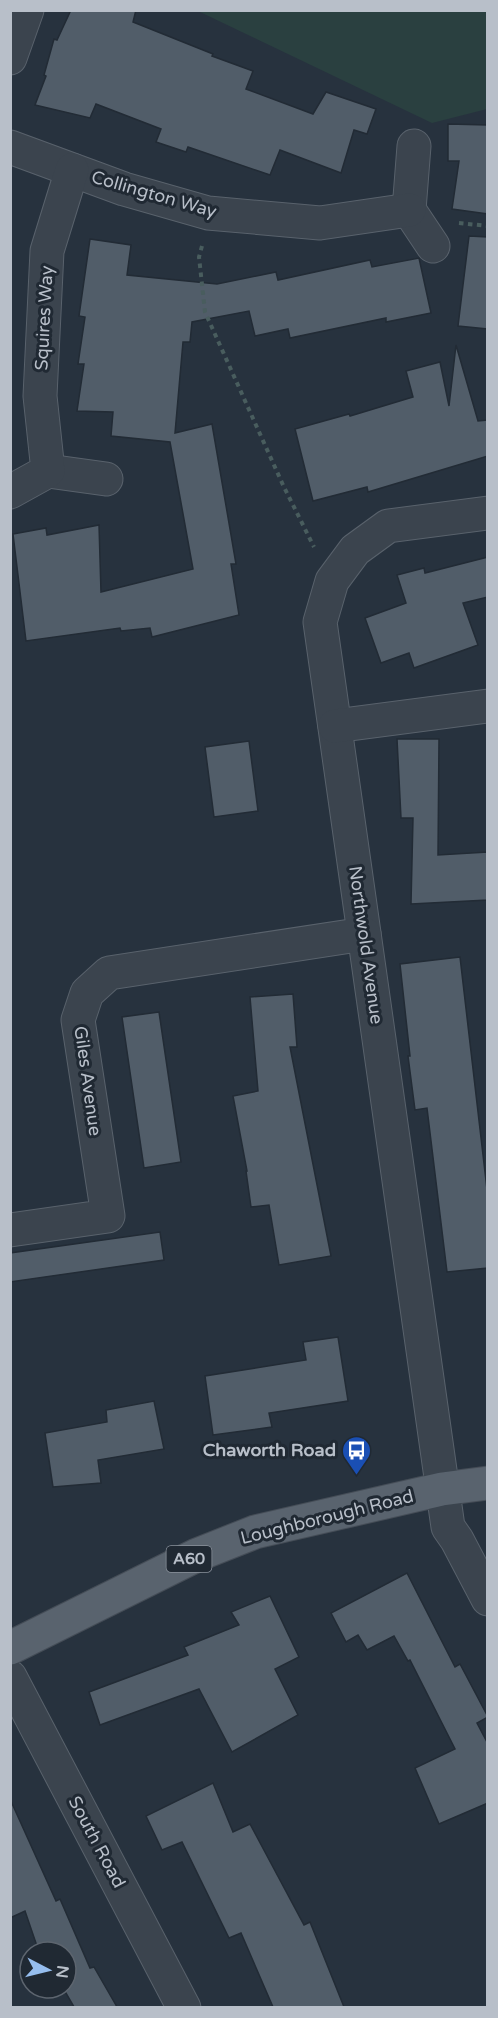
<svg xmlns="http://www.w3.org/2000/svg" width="498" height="2018" viewBox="0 0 498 2018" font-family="'Varela Round',sans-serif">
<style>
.green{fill:#2a4040}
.building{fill:#515d69;stroke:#222b35;stroke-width:1.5}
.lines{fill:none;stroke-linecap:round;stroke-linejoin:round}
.street-casing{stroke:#59626c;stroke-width:35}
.primary-casing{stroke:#454d57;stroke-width:35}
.path{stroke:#495d5e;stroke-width:4;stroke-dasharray:4.5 4.5;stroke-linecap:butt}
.street{stroke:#3b444e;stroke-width:33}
.primary{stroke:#59636e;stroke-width:33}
.labels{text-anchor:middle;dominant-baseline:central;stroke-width:6;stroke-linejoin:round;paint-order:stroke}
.shield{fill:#202933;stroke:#8a929c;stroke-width:1.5}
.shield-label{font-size:16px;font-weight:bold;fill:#b8bfc9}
.street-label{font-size:18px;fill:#b8bfc9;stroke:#202933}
.poi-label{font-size:18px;font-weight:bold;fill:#b8bfc9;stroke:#202933;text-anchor:end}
</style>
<rect width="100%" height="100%" fill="#27323e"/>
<path class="green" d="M198,11H487V109L432,123Z"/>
<g class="building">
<path d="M71,10H136L133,22L213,54L212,56L253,71L246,89L313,114L326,92L376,109L367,134L354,130L341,173L280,150L270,175L188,147L186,152L156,142L161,129L96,104L90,118L35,105L46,76L44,75L54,39L57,40Z"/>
<path d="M448,124L488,125V214L452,209L459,161H448Z"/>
<path d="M469,236L488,237V329L458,326Z"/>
<path d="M90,239L131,245L127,275L217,284L276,272L278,280L370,260L372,267L419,258L431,313L386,322V318L290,338L288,329L255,336L249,311L192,322L190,342H183L175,433L212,424L236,564H231L239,615L152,637L150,628L121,631L120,628L26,641L13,534L46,528L47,535L99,525L101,592L193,569L170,442L111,436L113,412L77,411L84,364H78L85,317L79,316Z"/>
<path d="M456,345L478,421L488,420V456L368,492L367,487L313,501L295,429L349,414L350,416L413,397L406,371L440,362L449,406Z"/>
<path d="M488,557V597L463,603L478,645L414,668L409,653L381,663L365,618L406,603L397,575L424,568L425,573Z"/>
<path d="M397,739H439L438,855L488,852V900L411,904L413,818H401Z"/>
<path d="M249,741L258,811L214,817L205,747Z"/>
<path d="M460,957L488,1198V1268L447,1272L427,1108L415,1110L408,1056H410L400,964Z"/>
<path d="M293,994L297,1047H290L331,1256L279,1265L269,1205L251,1207L246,1171H247L233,1096L258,1091L250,997Z"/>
<path d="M159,1012L181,1162L144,1168L122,1017Z"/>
<path d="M160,1232L164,1260L10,1282V1253Z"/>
<path d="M338,1337L348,1401L269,1413L272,1427L213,1435L205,1376L306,1360L303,1342Z"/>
<path d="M154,1401L164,1449L98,1460L101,1483L53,1487L45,1433L107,1422L106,1410Z"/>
<path d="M407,1573L455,1667L460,1664L488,1717L477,1723L488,1744V1803L439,1824L415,1768L455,1749L410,1660L408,1661L394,1636L367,1650L358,1635L346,1642L331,1613Z"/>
<path d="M270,1596L299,1657L275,1669L298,1715L232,1752L199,1689L100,1725L89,1692L188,1655L184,1647L239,1625L231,1612Z"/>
<path d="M213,1783L233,1832L250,1824L304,1925L310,1922L344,2007H273L241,1933L229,1938L182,1842L162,1850L146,1816Z"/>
<path d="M10,1799L56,1901L60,1899L90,1968L94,1967L117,2007H74L63,1988H66V1952H39L25,1911L10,1918Z"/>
</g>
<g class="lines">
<defs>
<g id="street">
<path d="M10,58L27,10"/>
<path d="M414,146L409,210L433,246"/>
<path d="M10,147L124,189L208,213L320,223L409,210"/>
<path d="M48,471L106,479"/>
<path d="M10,492L48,471L40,396L47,251L72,170"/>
<path d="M488,513L388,526L355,550L332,581L320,622L448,1527L457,1540L488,1599"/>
<path d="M335,726L488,706"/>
<path d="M10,1230L108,1216L78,1020L87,993L109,973L364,934"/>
<path d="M10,1677L184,2008"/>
</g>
<path id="primary" d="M10,1648L197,1555L255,1532L442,1489L488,1483"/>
</defs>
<use href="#street" class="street-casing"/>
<use href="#primary" class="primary-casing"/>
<g class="path">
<path d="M459,223L488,226"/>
<path d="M202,246L199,257L205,312L283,485L314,547"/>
</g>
<use href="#street" class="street"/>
<use href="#primary" class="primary"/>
</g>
<defs>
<symbol id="bus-pin" viewBox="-11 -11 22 30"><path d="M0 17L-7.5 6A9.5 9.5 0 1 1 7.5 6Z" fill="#1a4fb4" stroke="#202933"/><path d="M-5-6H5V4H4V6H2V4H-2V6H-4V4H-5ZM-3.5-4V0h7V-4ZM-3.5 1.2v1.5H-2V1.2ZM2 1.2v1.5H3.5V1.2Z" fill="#fff"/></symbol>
</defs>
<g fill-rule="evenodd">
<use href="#bus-pin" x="340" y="1434" width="33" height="45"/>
</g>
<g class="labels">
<rect class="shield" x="166.5" y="1546" width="45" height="26" rx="4.5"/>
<g class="shield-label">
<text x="189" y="1559">A60</text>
</g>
<g class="street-label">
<text transform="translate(154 194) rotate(16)">Collington Way</text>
<text transform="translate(44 318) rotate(-87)">Squires Way</text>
<text transform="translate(366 945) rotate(82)">Northwold Avenue</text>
<text transform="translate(88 1081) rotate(82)">Giles Avenue</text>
<text transform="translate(327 1517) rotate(-14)">Loughborough Road</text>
<text transform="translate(97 1842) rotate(62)">South Road</text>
</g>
<g class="poi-label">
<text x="336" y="1450">Chaworth Road</text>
</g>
</g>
<rect width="498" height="2018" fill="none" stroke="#b8bfc9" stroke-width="24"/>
<g transform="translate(48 1970) rotate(97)"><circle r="28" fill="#202933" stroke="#5d656f" stroke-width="1.5"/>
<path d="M0-4.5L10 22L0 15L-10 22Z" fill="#96beef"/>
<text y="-9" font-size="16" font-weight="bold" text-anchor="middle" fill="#b8bfc9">N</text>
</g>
</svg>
